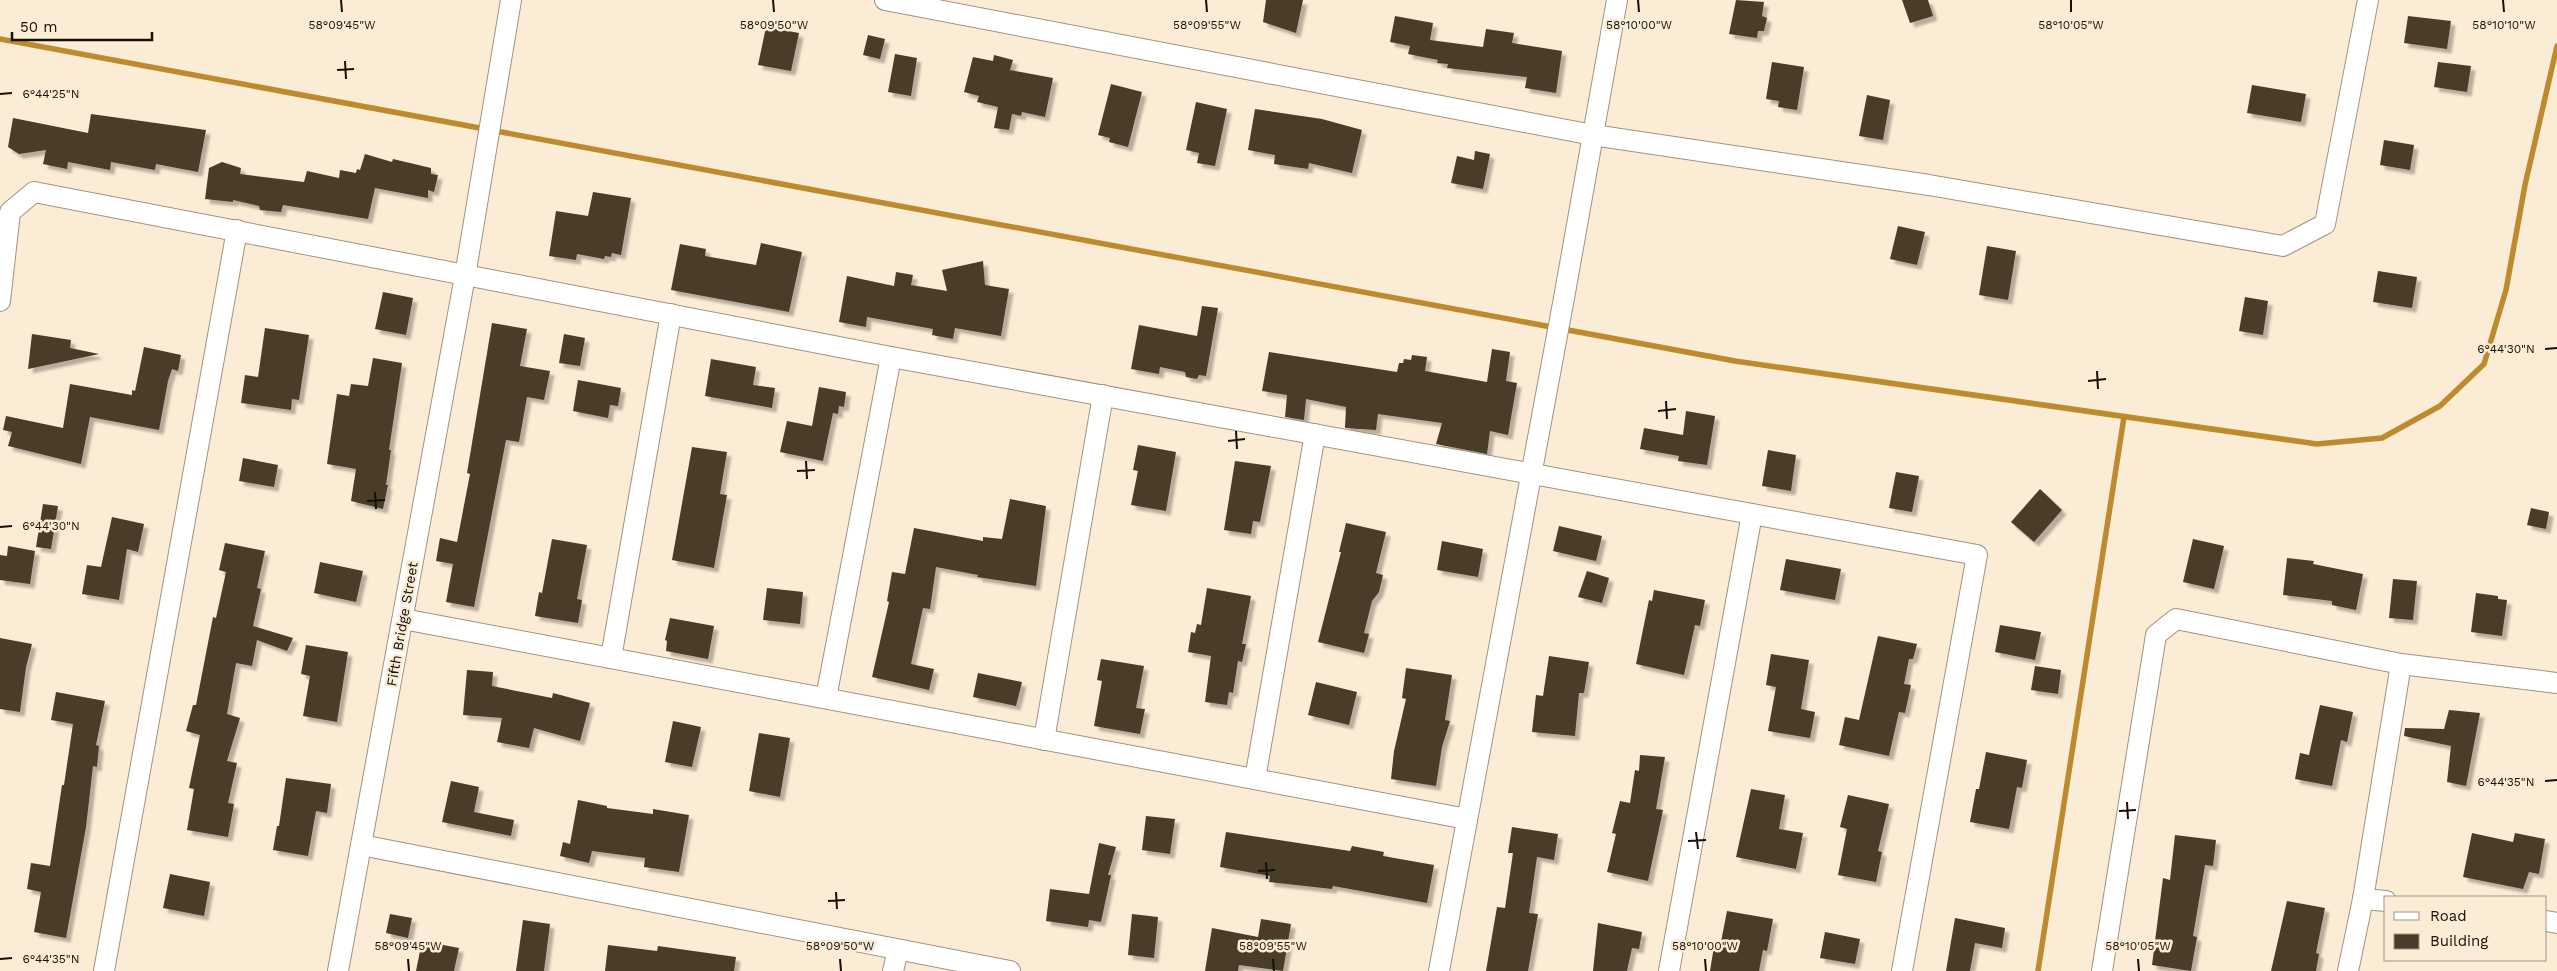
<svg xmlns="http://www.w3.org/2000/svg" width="2557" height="971" viewBox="0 0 2557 971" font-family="'Work Sans',sans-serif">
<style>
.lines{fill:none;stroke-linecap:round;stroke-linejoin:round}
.stream{stroke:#bd8a2d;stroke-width:5.5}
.building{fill:#483c2a;filter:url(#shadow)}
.minor-casing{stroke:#a1937f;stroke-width:22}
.minor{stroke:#fff;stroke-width:20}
.ticks{fill:none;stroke:#141008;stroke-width:2}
.labels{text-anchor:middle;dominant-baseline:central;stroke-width:5;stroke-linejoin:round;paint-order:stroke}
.street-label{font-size:14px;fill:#141008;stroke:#fbecd6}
.ticks-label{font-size:12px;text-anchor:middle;fill:#141008;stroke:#fbecd6;stroke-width:5;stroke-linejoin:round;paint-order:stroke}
</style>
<defs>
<filter id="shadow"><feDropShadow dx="4.5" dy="4.5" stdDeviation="1" flood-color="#0004"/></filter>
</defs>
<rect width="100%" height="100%" fill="#fbecd6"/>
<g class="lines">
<g class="stream">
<path d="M0,39L1735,361L2317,444L2382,438L2440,406L2484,364L2506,290L2525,185L2557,46"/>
<path d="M2038,971L2124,417"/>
</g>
</g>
<g class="building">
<path d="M1266,0H1303L1296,33L1263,22Z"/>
<path d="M1736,0L1764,2L1762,16L1767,18L1764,31H1758L1757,38L1729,34Z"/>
<path d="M1902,0H1928L1933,16L1910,23Z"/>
<path d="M1395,16L1433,23L1430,40L1483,47L1486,29L1514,33L1512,43L1562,51L1556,93L1525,88L1527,77L1447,68L1448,64L1437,63L1438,60L1408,54L1410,46L1390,42Z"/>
<path d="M2408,16L2451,21L2447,49L2404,43Z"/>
<path d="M766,27L799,33L791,71L758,65Z"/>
<path d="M868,35L885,39L880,59L863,55Z"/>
<path d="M895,54L917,58L911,96L888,92Z"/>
<path d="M994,55L1013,60L1010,70L1053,78L1045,117L1022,112L1021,116L1012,114L1009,130L994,128L998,107L977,102L979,96L964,92L973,57L993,61Z"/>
<path d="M1772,62L1804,67L1797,110L1778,107L1779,101L1766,99Z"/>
<path d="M2438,62L2471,66L2467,92L2434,87Z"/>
<path d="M1111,84L1142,92L1128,147L1109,142L1110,138L1098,135Z"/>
<path d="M2252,85L2306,94L2301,122L2247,113Z"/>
<path d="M1867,95L1890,100L1883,140L1859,136Z"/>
<path d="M1196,102L1227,109L1215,166L1197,163L1199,153L1186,150Z"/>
<path d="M1255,109L1322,119L1362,130L1352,173L1309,163L1308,169L1274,164L1275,155L1248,150Z"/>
<path d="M91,114L206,130L198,172L156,164L155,170L111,162L110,170L68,162L67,169L43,164L46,150L19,154L8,147L13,118L88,133Z"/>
<path d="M2384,140L2414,145L2410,170L2380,165Z"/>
<path d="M1475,151L1490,154L1483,189L1451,183L1457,156L1474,160Z"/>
<path d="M365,154L392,162L393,159L431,168V174L438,175L434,192L428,190V198L375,188L368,219L283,205L281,212L260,210L259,206L233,200V202L205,199L209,168L222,162L241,168L240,174L304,182L307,171L339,178L340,170L356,173L357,169L360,170Z"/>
<path d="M593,192L631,198L621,255L612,253L611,257L605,256L604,259L577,254L576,260L549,256L556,211L588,216Z"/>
<path d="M1898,226L1925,232L1917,265L1890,259Z"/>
<path d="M761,243L802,252L789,312L671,290L680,244L706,249L705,256L756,265Z"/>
<path d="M1987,246L2016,251L2008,300L1979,295Z"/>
<path d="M983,261L985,285L1009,289L1001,336L955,328L953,339L932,335L933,329L867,317L866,327L839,322L847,276L894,286L896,272L913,275L911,285L947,291L942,270Z"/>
<path d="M2378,271L2417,277L2412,308L2373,302Z"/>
<path d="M383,292L413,298L406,335L375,329Z"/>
<path d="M2245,297L2268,301L2263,335L2239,331Z"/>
<path d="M1202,306L1218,308L1206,376L1199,375L1197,379L1186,377L1185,372L1160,367L1159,374L1131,369L1139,325L1197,336Z"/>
<path d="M492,323L527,329L520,366L550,371L544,400L527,397L519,442L506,440L474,607L446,602L453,564L436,561L440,538L457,542L470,474L467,473Z"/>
<path d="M265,328L309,335L299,400L292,399L291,410L241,403L245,375L258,377Z"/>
<path d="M32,334L71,340L70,348L99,354L28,369Z"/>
<path d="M564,334L585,338L580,366L559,363Z"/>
<path d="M144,347L181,355L178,371L172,369L168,381L159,430L90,417L81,464L8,446L12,432L3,430L6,416L63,428L70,384L132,395V390L135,391Z"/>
<path d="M1492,349L1510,352L1506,381L1517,383L1508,435L1490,431L1487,454L1436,444L1442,423L1378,414L1376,430L1345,428L1346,407L1306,399L1304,420L1285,417L1287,395L1262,391L1269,352L1397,372L1399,363H1403L1404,359L1411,360L1412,355L1427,357L1425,371L1487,382Z"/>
<path d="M373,358L402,363L389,450H391L386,485H388L383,509L351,501L356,469L327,464L337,394L349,396L351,384L368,386Z"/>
<path d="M711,359L756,367L753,385L775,388L772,408L705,396Z"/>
<path d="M578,380L621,388L618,406L610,405L608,418L573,411Z"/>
<path d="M819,387L846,392L844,407L839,406L838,414L833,413L823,461L780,452L787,421L812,426Z"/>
<path d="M1686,411L1715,416L1707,465L1678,461L1679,456L1640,449L1644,428L1683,435Z"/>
<path d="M1138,445L1176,452L1166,511L1131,505L1138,471L1133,470Z"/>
<path d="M692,447L727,452L720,494L727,495L714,568L672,560Z"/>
<path d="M1768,450L1796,455L1791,491L1762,486Z"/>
<path d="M243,458L278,465L274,487L239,481Z"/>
<path d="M1235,461L1271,466L1260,522L1253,521L1251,534L1224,530Z"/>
<path d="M1896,472L1919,476L1912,512L1889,508Z"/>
<path d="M2040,489L2062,510L2034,542L2011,522Z"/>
<path d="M1010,499L1046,506L1036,586L977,577L978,575L936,567L930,609L923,608L911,664L934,669L929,690L872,677L889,602L887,601L892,572L905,574L914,528L983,541V537L1002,539Z"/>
<path d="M43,504L58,506L51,549L36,547Z"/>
<path d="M2531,508L2549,512L2546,529L2527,525Z"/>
<path d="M112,517L144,524L138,552L127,549L119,600L82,594L87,565L101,567Z"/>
<path d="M1346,523L1386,532L1376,573L1383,575L1379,592L1372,601L1364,633L1369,634L1364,653L1318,642L1341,552H1339Z"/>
<path d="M1559,526L1602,536L1596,561L1553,551Z"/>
<path d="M552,539L587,545L577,599L582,600L578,623L535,616L539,592L542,593Z"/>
<path d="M2193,539L2224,546L2214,589L2183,582Z"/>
<path d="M1442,541L1483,549L1478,577L1437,570Z"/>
<path d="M225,543L265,551L257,588L261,589L253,626L293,638L287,651L257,640L252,666L236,663L227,714L240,718L227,761L237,763L228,803L234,804L228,837L187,830L194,789L189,788L200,735L186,731L193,705H196L213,617L216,618L226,572L219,570Z"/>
<path d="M8,546L35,551L30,584L0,580V555L7,556Z"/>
<path d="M2287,558L2314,561L2313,564L2363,574L2356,610L2332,605V601L2283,595Z"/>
<path d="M1786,559L1841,569L1835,600L1780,590Z"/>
<path d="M320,562L363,571L356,602L314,593Z"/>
<path d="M1587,571L1609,578L1602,603L1578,597Z"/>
<path d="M2393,579L2417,581L2413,620L2389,618Z"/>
<path d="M767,588L803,592L800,624L763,620Z"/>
<path d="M1207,588L1251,596L1242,644H1246L1242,662L1238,661L1233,693L1229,692L1227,705L1205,702L1211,656L1188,652L1191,632L1195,633L1197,624L1201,625Z"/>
<path d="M1654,590L1705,600L1700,626L1695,625L1684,675L1636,664L1649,600L1652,601Z"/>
<path d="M2476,593L2498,596V599L2507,600L2502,636L2471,632Z"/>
<path d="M670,618L714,626L708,659L666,651L667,641L665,640Z"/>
<path d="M2000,625L2041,632L2035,660L1995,652Z"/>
<path d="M1878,636L1917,644L1913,659H1909L1904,684L1911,685L1905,713L1899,712L1889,756L1839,745L1845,717L1859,720Z"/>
<path d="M0,638L32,644L26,667L20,712L0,709Z"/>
<path d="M306,645L348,652L337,722L303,716L310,676L301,674Z"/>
<path d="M1771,654L1809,660L1801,709L1815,712L1810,738L1768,731L1776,687L1766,685Z"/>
<path d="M1549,656L1589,662L1584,693H1579L1575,736L1532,732L1536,695L1543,696Z"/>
<path d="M1101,659L1144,666L1136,708L1145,709L1140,734L1094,726L1102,681L1097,680Z"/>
<path d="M2035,666L2061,670L2058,694L2031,690Z"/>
<path d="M1406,668L1452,675L1445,720L1450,721L1442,747L1436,786L1391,779L1394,751L1406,699L1402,698Z"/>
<path d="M467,670L493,672L492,686L552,698L553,693L590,703L580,741L534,728L529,748L497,742L502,718L463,715Z"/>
<path d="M978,673L1022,682L1016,706L973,697Z"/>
<path d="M1316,682L1357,692L1349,725L1308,715Z"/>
<path d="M56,692L105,701L96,745L99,746L97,767L93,766L86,827L66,938L34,932L41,892L27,889L31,863L50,866L62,785H64L73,724L51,720Z"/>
<path d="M2320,705L2353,712L2347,742L2341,740L2332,786L2295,779L2300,753L2309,755Z"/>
<path d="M2449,710L2480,713L2466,786L2447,782L2451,746L2404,736L2405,728L2444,729Z"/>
<path d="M673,721L701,727L692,767L665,762Z"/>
<path d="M759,733L790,738L780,797L749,791Z"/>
<path d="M1986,752L2027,760L2022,788L2017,787L2009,829L1970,822L1976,789H1979Z"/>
<path d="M1640,755L1665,757L1656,809L1663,810L1648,881L1607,872L1616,834L1612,833L1620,801L1630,803L1635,770L1639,771Z"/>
<path d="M286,778L331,784L327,813L316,811L308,856L273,850L277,826H279Z"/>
<path d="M451,781L479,787L474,812L514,820L511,836L442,822Z"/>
<path d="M1751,789L1785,795L1779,829L1803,833L1796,869L1736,857Z"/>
<path d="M1848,795L1889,804L1878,851L1882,852L1876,882L1838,875L1847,829L1840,827Z"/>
<path d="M578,800L607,806V808L653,814V809L689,815L679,872L644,867L645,858L592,851L589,863L560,856L563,842L570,844Z"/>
<path d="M1146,816L1175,819L1170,854L1142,850Z"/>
<path d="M1512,827L1558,834L1554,860L1537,857L1529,913L1538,914L1528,971H1486L1497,907L1505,908L1513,853H1508Z"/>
<path d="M1226,832L1350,851L1352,846L1384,852L1383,856L1434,865L1427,903L1333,886L1332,889L1269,882L1270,876L1220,867Z"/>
<path d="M2472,833L2513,842L2515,833L2545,839L2539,874L2529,872L2523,889L2463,877Z"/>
<path d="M2175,835L2216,840L2213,866L2205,865L2193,936L2197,937L2191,971L2152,965L2163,878L2170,880Z"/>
<path d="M1099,843L1116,847L1108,875H1111L1101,922L1089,920L1088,927L1046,921L1050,889L1089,894Z"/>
<path d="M170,874L210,882L204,916L163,908Z"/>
<path d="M2287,901L2325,908L2316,953L2319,954L2316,971H2271Z"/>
<path d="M1727,911L1773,919L1767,951L1763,950L1759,971H1710L1714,946L1720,947Z"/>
<path d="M390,914L412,918L408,938L386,933Z"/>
<path d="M1132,914L1158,917L1154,958L1128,955Z"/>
<path d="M1955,918L2005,928L2002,948L1975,943L1970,971H1946Z"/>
<path d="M1261,919L1291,924L1283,971L1239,965L1238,971H1205L1212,928L1258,937Z"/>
<path d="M523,920L550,924L544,971H516Z"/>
<path d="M1598,923L1642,932L1639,949L1632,948L1627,971H1593Z"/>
<path d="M1825,932L1860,939L1855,964L1820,958Z"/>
<path d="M422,941L459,948L454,971H416Z"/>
<path d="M608,945L657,951L658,946L736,957L734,971H605Z"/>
</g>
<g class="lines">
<defs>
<g id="minor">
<path d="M885,0L1593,135L1929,185L2283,246L2325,224L2368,0"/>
<path d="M0,301L10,212L34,192L891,357L1977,555L1902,971"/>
<path d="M403,619L1467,819"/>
<path d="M611,658L671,314"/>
<path d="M826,698L891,357"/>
<path d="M1044,740L1103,395"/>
<path d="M1255,779L1315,434"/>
<path d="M361,845L1010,971"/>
<path d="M2363,899L2386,901"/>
<path d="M2546,921L2557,923"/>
<path d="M104,971L237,230"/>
<path d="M338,971L465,276L511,0"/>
<path d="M893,971L898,950"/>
<path d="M1439,971L1564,298L1617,0"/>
<path d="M1669,971L1752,514"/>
<path d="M2102,971L2156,635L2176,619L2401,664L2557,683"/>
<path d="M2348,971L2363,899L2401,664"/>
</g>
</defs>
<use href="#minor" class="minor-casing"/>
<use href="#minor" class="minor"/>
</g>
<path class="ticks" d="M341,0L342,12M773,0L774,12M1206,0L1207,12M1638,0L1639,12M2071,0V12M2503,0L2504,12M345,61L346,79M337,70L354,69M0,94L12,93M2545,349L2557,348M2097,371L2098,389M2088,381L2106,379M1666,401L1667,419M1658,411L1676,409M1236,431L1237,449M1228,441L1245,439M806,461L807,479M797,471L815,470M375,492L376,509M367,501L385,500M0,527L12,526M2545,781L2557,780M2127,802L2128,819M2119,811L2136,810M1696,832L1698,849M1688,841L1706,840M1266,862L1267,879M1258,871L1275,870M836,892L837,909M828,901L845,900M0,959L12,958M408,959L409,971M840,959L841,971M1273,959L1274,971M1705,959L1706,971M2138,959L2139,971"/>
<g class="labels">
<g class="street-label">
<text transform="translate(402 624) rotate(-80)">Fifth Bridge Street</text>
</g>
</g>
<g class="ticks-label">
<text x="342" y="29">58°09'45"W</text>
<text x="774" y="29">58°09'50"W</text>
<text x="1207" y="29">58°09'55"W</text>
<text x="1639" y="29">58°10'00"W</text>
<text x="2071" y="29">58°10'05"W</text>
<text x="2504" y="29">58°10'10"W</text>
<text x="51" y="98">6°44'25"N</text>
<text x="2506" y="353">6°44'30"N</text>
<text x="51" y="530">6°44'30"N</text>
<text x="2506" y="786">6°44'35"N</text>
<text x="408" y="950">58°09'45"W</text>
<text x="840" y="950">58°09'50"W</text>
<text x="1273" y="950">58°09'55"W</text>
<text x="1705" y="950">58°10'00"W</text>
<text x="2138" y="950">58°10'05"W</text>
<text x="51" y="963">6°44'35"N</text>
</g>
<rect x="2384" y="896" width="162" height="65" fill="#fbecd6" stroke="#9f9484"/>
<rect x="2394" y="912" width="25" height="8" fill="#ffffff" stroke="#9f9484"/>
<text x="2430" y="921" font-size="15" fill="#141008">Road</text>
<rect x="2394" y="934" width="25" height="15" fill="#483c2a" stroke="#9f9484"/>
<text x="2430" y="946" font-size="15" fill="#141008">Building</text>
<path d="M12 32v8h140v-8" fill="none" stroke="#141008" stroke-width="2.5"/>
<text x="20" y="32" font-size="15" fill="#141008" stroke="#fbecd6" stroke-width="4" paint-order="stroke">50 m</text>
</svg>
